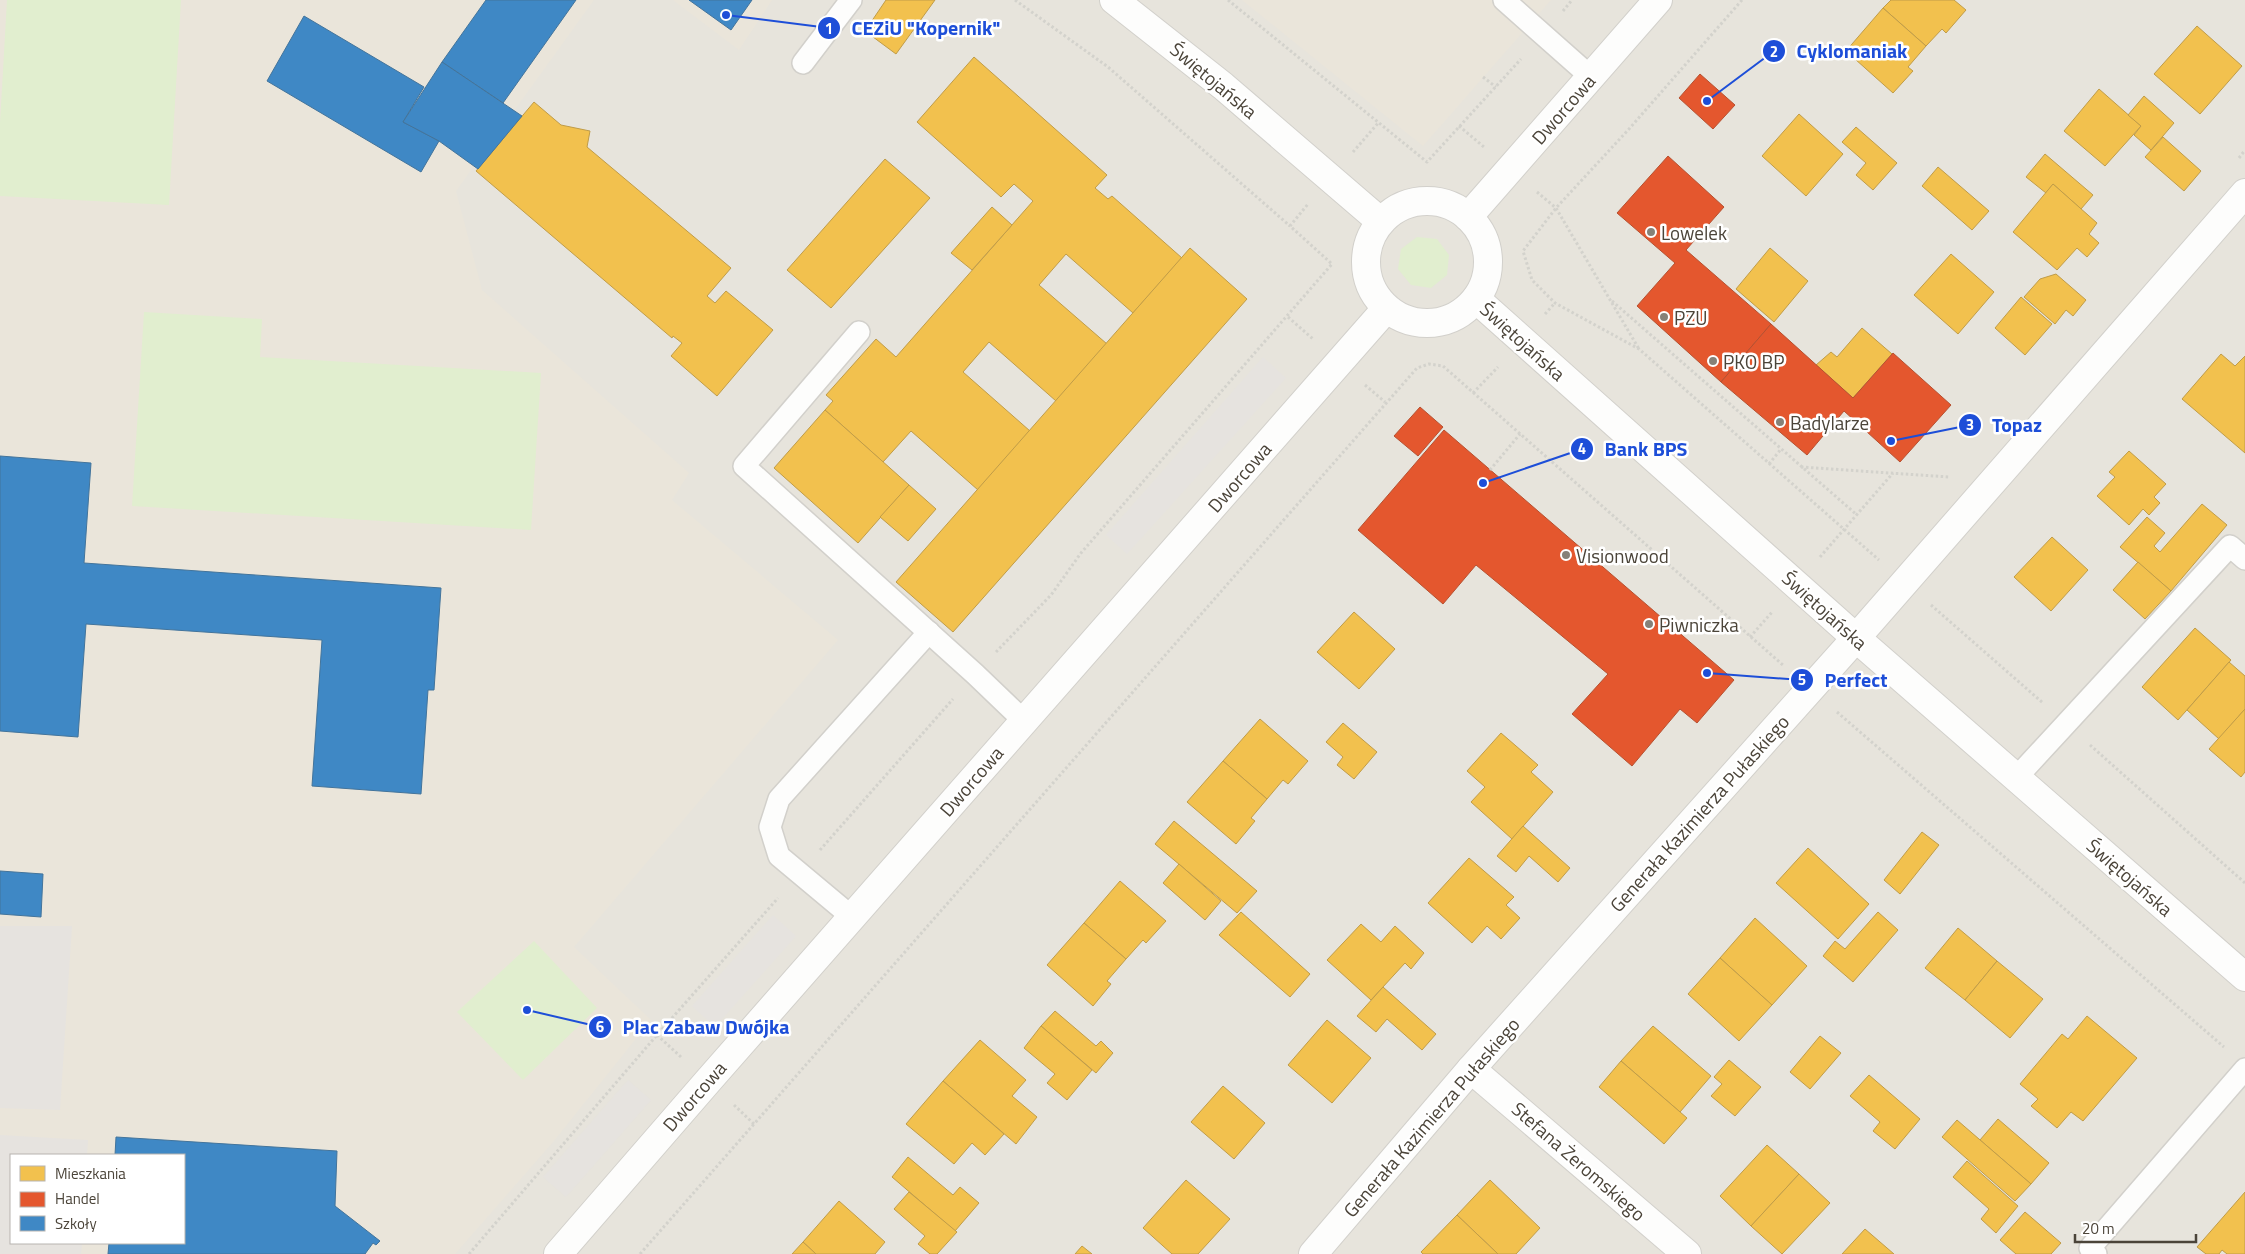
<svg xmlns="http://www.w3.org/2000/svg" width="2245" height="1254" viewBox="0 0 2245 1254" font-family="'Titillium Web',sans-serif">
<style>
.residential{fill:#e7e4dc;fill-rule:evenodd}
.education{fill:#eae5da;fill-rule:evenodd}
.green{fill:#e1eecf}
.parking{fill:#e6e3df}
.homes{fill:#f2c14e;stroke:#c09c48}
.shops{fill:#e4572e;stroke:#b65131}
.schools{fill:#3f88c5;stroke:#43749b}
.lines{fill:none;stroke-linecap:round;stroke-linejoin:round}
.service-casing{stroke:#d2d0cb;stroke-width:24}
.minor-casing{stroke:#d2d0cb;stroke-width:30}
.tertiary-casing{stroke:#d2d0cb;stroke-width:30}
.path{stroke:#d3d2cc;stroke-width:3;stroke-dasharray:2.5 2.5;stroke-linecap:butt}
.service{stroke:#fdfdfc;stroke-width:21}
.minor{stroke:#fdfdfc;stroke-width:28}
.tertiary{stroke:#fdfdfc;stroke-width:28}
.poi-dot{fill:#868178;stroke:#fff;stroke-width:2}
.labels{text-anchor:middle;dominant-baseline:central;stroke-width:5;stroke-linejoin:round;paint-order:stroke}
.street-label{font-size:19px;fill:#4b4439;stroke:#fff}
.poi-label{font-size:19px;fill:#4b4439;stroke:#fff;text-anchor:start}
.leader{fill:none;stroke:#1d4ed8;stroke-width:2}
.callout-dot{fill:#1d4ed8;stroke:#fff;stroke-width:2}
.mark-label{font-size:15px;text-anchor:middle;font-weight:bold;fill:#fff}
.callout-label{font-size:20px;text-anchor:middle;font-weight:bold;fill:#1d4ed8;stroke:#fff;stroke-width:5;stroke-linejoin:round;paint-order:stroke}
</style>
<rect width="100%" height="100%" fill="#f4f2ee"/>
<path class="residential" d="M0,0H2245V1254H0ZM11,1155H184V1243H11Z"/>
<g class="education">
<path d="M0,0H594L456,191L482,290L689,473L672,500L838,640L574,947L651,1020L553,1142L455,1254H0ZM11,1155H184V1243H11Z"/>
<path d="M673,0H772L739,50Z"/>
<path d="M1242,0H1551L1423,146Z"/>
</g>
<g class="green">
<path d="M7,0H181L169,205L0,196V123Z"/>
<path d="M1417,237L1437,239L1449,255L1447,275L1431,288L1411,285L1398,269L1401,249Z"/>
<path d="M144,312L262,319L260,357L541,373L531,530L132,506Z"/>
<path d="M534,941L597,1008L523,1080L457,1012Z"/>
</g>
<g class="parking">
<path d="M1263,357L1286,378L1127,554L1106,535Z"/>
<path d="M773,915L796,936L715,1027L692,1006Z"/>
<path d="M0,926H72L60,1110L0,1108Z"/>
<path d="M628,1080L651,1100L566,1197L543,1177Z"/>
<path d="M0,1135L88,1140L87,1155H11V1243H82L81,1254H0Z"/>
</g>
<g class="homes">
<path d="M886,0H935L896,54L865,31Z"/>
<path d="M1891,0H1954L1966,10L1946,33L1942,29L1926,46L1883,8Z"/>
<path d="M1883,8L1926,46L1908,67L1913,71L1893,93L1846,51Z"/>
<path d="M2197,26L2242,66L2200,114L2154,74Z"/>
<path d="M974,57L1107,175L1095,188L1108,199L1112,196L1182,258L1133,313L1066,254L1039,285L1107,344L1056,401L989,342L963,372L1030,431L978,490L911,431L883,462L825,410L833,401L826,395L876,339L896,357L1033,201L1014,184L1001,197L917,122Z"/>
<path d="M2099,89L2141,126L2105,166L2064,131Z"/>
<path d="M2144,96L2174,123L2151,150L2134,135L2141,126L2128,115Z"/>
<path d="M534,102L561,125L590,131L587,147L731,268L707,296L715,303L726,291L773,330L717,396L671,356L682,343L673,336L672,338L476,171Z"/>
<path d="M1799,114L1843,154L1806,196L1762,156Z"/>
<path d="M1856,127L1897,163L1873,190L1856,175L1866,163L1842,142Z"/>
<path d="M2163,137L2201,171L2184,191L2145,157Z"/>
<path d="M2045,154L2093,195L2081,209L2053,184L2046,193L2026,177Z"/>
<path d="M885,159L930,198L831,308L787,270Z"/>
<path d="M1938,167L1989,211L1972,230L1922,186Z"/>
<path d="M2053,184L2097,223L2089,234L2099,243L2087,257L2077,248L2057,270L2013,232Z"/>
<path d="M992,207L1012,225L972,270L951,253Z"/>
<path d="M1190,248L1247,299L953,632L896,582Z"/>
<path d="M1770,248L1808,281L1774,322L1736,289Z"/>
<path d="M1951,254L1994,292L1958,334L1914,295Z"/>
<path d="M2056,274L2086,300L2073,316L2066,310L2055,324L2024,297L2040,279Z"/>
<path d="M2021,297L2052,324L2025,355L1995,328Z"/>
<path d="M1862,328L1892,354L1853,398L1816,365L1831,352L1837,357Z"/>
<path d="M2221,354L2235,366L2245,356V453L2182,399Z"/>
<path d="M825,410L909,485L858,543L774,468Z"/>
<path d="M2129,451L2166,484L2154,497L2160,503L2149,515L2143,509L2129,525L2097,496L2115,477L2109,472Z"/>
<path d="M909,485L936,509L908,541L880,517Z"/>
<path d="M2202,504L2227,525L2171,591L2120,547L2147,517L2165,533L2154,546L2160,552Z"/>
<path d="M2052,537L2088,570L2051,611L2014,577Z"/>
<path d="M2138,562L2171,591L2145,619L2113,590Z"/>
<path d="M1354,612L1395,649L1359,689L1317,652Z"/>
<path d="M2195,628L2231,660L2178,720L2142,687Z"/>
<path d="M2229,662L2245,676V709L2219,739L2187,710Z"/>
<path d="M2245,709V772L2241,777L2209,749Z"/>
<path d="M1260,719L1308,761L1288,784L1283,780L1267,799L1223,761Z"/>
<path d="M1343,723L1377,752L1354,779L1337,765L1343,757L1326,742Z"/>
<path d="M1501,733L1538,765L1531,772L1553,792L1512,839L1471,802L1485,787L1467,771Z"/>
<path d="M1223,761L1267,799L1251,818L1255,821L1236,844L1187,802Z"/>
<path d="M1174,821L1257,891L1237,913L1155,844Z"/>
<path d="M1523,826L1570,868L1558,882L1529,856L1516,872L1497,856Z"/>
<path d="M1922,832L1939,845L1900,894L1884,880Z"/>
<path d="M1808,848L1869,904L1838,939L1776,883Z"/>
<path d="M1469,858L1514,897L1506,905L1520,918L1501,939L1487,926L1472,943L1428,903Z"/>
<path d="M1179,864L1221,901L1205,920L1163,883Z"/>
<path d="M1120,881L1166,921L1146,943L1143,940L1126,959L1084,923Z"/>
<path d="M1241,912L1310,974L1290,997L1219,935Z"/>
<path d="M1878,912L1898,930L1853,982L1823,956L1835,941L1845,949Z"/>
<path d="M1755,918L1807,966L1772,1005L1720,958Z"/>
<path d="M1084,923L1126,959L1107,981L1111,984L1093,1006L1047,965Z"/>
<path d="M1361,924L1381,942L1395,926L1424,953L1411,969L1405,963L1371,1000L1327,960Z"/>
<path d="M1958,928L1997,961L1965,1000L1925,968Z"/>
<path d="M1720,958L1772,1005L1739,1041L1688,994Z"/>
<path d="M1997,961L2043,999L2010,1038L1965,1000Z"/>
<path d="M1383,987L1436,1034L1422,1050L1387,1019L1376,1032L1357,1016Z"/>
<path d="M1055,1011L1096,1046L1101,1041L1113,1053L1096,1073L1041,1026Z"/>
<path d="M2087,1016L2137,1058L2083,1121L2071,1112L2057,1128L2031,1106L2038,1099L2020,1084L2062,1034L2068,1039Z"/>
<path d="M1327,1020L1371,1058L1332,1103L1288,1065Z"/>
<path d="M1041,1026L1092,1070L1067,1100L1047,1083L1055,1074L1024,1048Z"/>
<path d="M1653,1026L1711,1076L1680,1112L1621,1061Z"/>
<path d="M1820,1036L1841,1053L1810,1089L1790,1072Z"/>
<path d="M980,1040L1026,1080L1012,1096L1037,1117L1016,1144L943,1081Z"/>
<path d="M1729,1060L1761,1087L1735,1116L1711,1096L1722,1084L1714,1077Z"/>
<path d="M1621,1061L1687,1118L1664,1144L1599,1087Z"/>
<path d="M1869,1075L1920,1119L1895,1149L1873,1131L1880,1122L1850,1096Z"/>
<path d="M943,1081L1004,1134L985,1155L972,1143L954,1164L906,1124Z"/>
<path d="M1223,1086L1265,1123L1234,1159L1191,1122Z"/>
<path d="M1998,1119L2049,1163L2031,1184L1980,1140Z"/>
<path d="M1957,1120L2031,1184L2015,1201L1942,1137Z"/>
<path d="M1767,1145L1799,1174L1751,1226L1720,1196Z"/>
<path d="M908,1157L953,1195L960,1187L979,1203L955,1231L892,1177Z"/>
<path d="M1967,1161L2018,1206L1996,1233L1981,1219L1989,1209L1953,1177Z"/>
<path d="M1799,1174L1830,1203L1782,1254L1751,1226Z"/>
<path d="M1186,1180L1230,1219L1198,1254H1172L1143,1228Z"/>
<path d="M1490,1180L1540,1228L1516,1254H1498L1457,1215Z"/>
<path d="M909,1192L957,1232L937,1254H930L918,1244L925,1236L894,1209Z"/>
<path d="M2245,1192V1254H2227L2222,1250L2219,1254H2206L2197,1247Z"/>
<path d="M839,1201L885,1242L875,1254H816L803,1242Z"/>
<path d="M2025,1212L2061,1243L2051,1254H2016L2000,1240Z"/>
<path d="M1457,1215L1498,1254H1423L1421,1252Z"/>
<path d="M1865,1229L1894,1254H1842Z"/>
<path d="M803,1242L816,1254H792Z"/>
<path d="M1082,1246L1092,1254H1075Z"/>
</g>
<g class="shops">
<path d="M1700,74L1735,105L1713,129L1679,98Z"/>
<path d="M1668,156L1724,207L1686,250L1771,324L1721,382L1637,306L1675,263L1617,213Z"/>
<path d="M1771,324L1853,398L1893,353L1951,405L1900,462L1844,411L1807,455L1721,382Z"/>
<path d="M1420,407L1443,427L1418,456L1394,436Z"/>
<path d="M1444,430L1734,680L1697,723L1680,709L1632,766L1572,714L1608,674L1476,565L1443,604L1358,530Z"/>
</g>
<g class="schools">
<path d="M486,0H576L503,103L442,62Z"/>
<path d="M689,0H752L731,30Z"/>
<path d="M304,16L424,87L403,122L439,141L421,172L267,81Z"/>
<path d="M442,62L522,116L478,169L439,141L403,122Z"/>
<path d="M0,456L91,463L84,563L441,588L434,690H428L421,794L312,786L322,640L86,624L78,737L0,731Z"/>
<path d="M0,871L43,874L41,917L0,914Z"/>
<path d="M116,1137L337,1151L335,1206L380,1241L376,1245L373,1243L365,1254H108L109,1243H184V1155H115Z"/>
</g>
<g class="lines">
<defs>
<g id="service">
<path d="M1504,0L1591,77"/>
<path d="M803,63L851,0"/>
<path d="M859,332L744,466L975,674L1024,721"/>
<path d="M2016,778L2230,546L2245,559"/>
<path d="M852,917L779,856L770,827L779,799L929,632"/>
<path d="M2096,1254L2090,1248L2245,1069"/>
</g>
<g id="minor">
<path d="M1471,1069L1687,1254"/>
<path d="M558,1254L708,1081L1386,309"/>
<path d="M1313,1254L1471,1069L1856,638L2245,193"/>
</g>
<g id="tertiary">
<path d="M1114,0L1223,86L1380,221"/>
<circle cx="1427" cy="262" r="61"/>
<path d="M1468,217L1658,0"/>
<path d="M1476,299L1856,638L2245,977"/>
</g>
</defs>
<use href="#service" class="service-casing"/>
<use href="#minor" class="minor-casing"/>
<use href="#tertiary" class="tertiary-casing"/>
<g class="path">
<path d="M1015,0L1108,67L1290,226"/>
<path d="M1228,0L1427,162L1521,59"/>
<path d="M1742,0L1629,129L1556,208L1523,251L1532,280L1555,303L1639,349L1879,560"/>
<path d="M1563,11L1572,0"/>
<path d="M1483,77L1496,87"/>
<path d="M1459,126L1484,147"/>
<path d="M1353,152L1379,122"/>
<path d="M2239,158L2245,150"/>
<path d="M1537,192L1556,208L1639,349"/>
<path d="M1612,301L1857,515"/>
<path d="M1545,314L1555,303"/>
<path d="M1288,317L1313,339"/>
<path d="M1365,385L1385,402"/>
<path d="M1473,393L1498,367"/>
<path d="M1769,464L1781,449"/>
<path d="M1801,467L1949,477"/>
<path d="M1490,470L1520,434"/>
<path d="M1820,557L1893,473"/>
<path d="M1931,605L2043,703"/>
<path d="M1750,637L1773,611"/>
<path d="M996,652L1051,595L1081,553L1332,264L1290,226L1308,204"/>
<path d="M1837,712L2224,1047"/>
<path d="M2090,745L2245,883"/>
<path d="M820,850L953,699"/>
<path d="M681,1057L657,1035L778,898"/>
<path d="M734,1105L754,1124L1417,368L1429,364L1443,366L1784,666"/>
<path d="M469,1254L657,1035"/>
<path d="M640,1254L754,1124"/>
</g>
<use href="#service" class="service"/>
<use href="#minor" class="minor"/>
<use href="#tertiary" class="tertiary"/>
</g>
<g class="poi-dot">
<circle cx="1651" cy="232" r="5"/>
<circle cx="1664" cy="317" r="5"/>
<circle cx="1713" cy="361" r="5"/>
<circle cx="1780" cy="422" r="5"/>
<circle cx="1566" cy="555" r="5"/>
<circle cx="1649" cy="624" r="5"/>
</g>
<g class="labels">
<g class="street-label">
<text transform="translate(1214 80) rotate(40)">Świętojańska</text>
<text transform="translate(1563 109) rotate(-49)">Dworcowa</text>
<text transform="translate(1523 341) rotate(42)">Świętojańska</text>
<text transform="translate(1239 477) rotate(-49)">Dworcowa</text>
<text transform="translate(1825 610) rotate(42)">Świętojańska</text>
<text transform="translate(971 781) rotate(-49)">Dworcowa</text>
<text transform="translate(1699 813) rotate(-48)">Generała Kazimierza Pułaskiego</text>
<text transform="translate(2130 877) rotate(41)">Świętojańska</text>
<text transform="translate(694 1096) rotate(-49)">Dworcowa</text>
<text transform="translate(1431 1117) rotate(-49)">Generała Kazimierza Pułaskiego</text>
<text transform="translate(1579 1161) rotate(41)">Stefana Żeromskiego</text>
</g>
<g class="poi-label">
<text x="1661" y="232">Lowelek</text>
<text x="1674" y="317">PZU</text>
<text x="1723" y="361">PKO BP</text>
<text x="1790" y="422">Badylarze</text>
<text x="1576" y="555">Visionwood</text>
<text x="1659" y="624">Piwniczka</text>
</g>
</g>
<path class="leader" d="M726 15L829 28M1707 101L1774 51M1891 441L1970 425M1483 483L1582 449M1707 673L1802 680M527 1010L600 1027"/>
<g class="callout-dot">
<circle cx="726" cy="15" r="5"/>
<circle cx="1707" cy="101" r="5"/>
<circle cx="1891" cy="441" r="5"/>
<circle cx="1483" cy="483" r="5"/>
<circle cx="1707" cy="673" r="5"/>
<circle cx="527" cy="1010" r="5"/>
<circle cx="829" cy="28" r="12"/>
<circle cx="1774" cy="51" r="12"/>
<circle cx="1970" cy="425" r="12"/>
<circle cx="1582" cy="449" r="12"/>
<circle cx="1802" cy="680" r="12"/>
<circle cx="600" cy="1027" r="12"/>
</g>
<g class="mark-label">
<text x="829" y="34">1</text>
<text x="1774" y="57">2</text>
<text x="1970" y="430">3</text>
<text x="1582" y="454">4</text>
<text x="1802" y="685">5</text>
<text x="600" y="1032">6</text>
</g>
<g class="callout-label">
<text x="926" y="35">CEZiU "Kopernik"</text>
<text x="1852" y="58">Cyklomaniak</text>
<text x="2017" y="432">Topaz</text>
<text x="1646" y="456">Bank BPS</text>
<text x="1856" y="687">Perfect</text>
<text x="706" y="1034">Plac Zabaw Dwójka</text>
</g>
<rect x="10" y="1154" width="175" height="90" fill="#ffffff" stroke="#b7b4b0"/>
<rect x="20" y="1166" width="25" height="15" fill="#f2c14e" stroke="#b7b4b0"/>
<text x="55" y="1179" font-size="15" fill="#4b4439">Mieszkania</text>
<rect x="20" y="1192" width="25" height="15" fill="#e4572e" stroke="#b7b4b0"/>
<text x="55" y="1204" font-size="15" fill="#4b4439">Handel</text>
<rect x="20" y="1216" width="25" height="15" fill="#3f88c5" stroke="#b7b4b0"/>
<text x="55" y="1229" font-size="15" fill="#4b4439">Szkoły</text>
<path d="M2075 1234v8h121v-8" fill="none" stroke="#4b4439" stroke-width="2.5"/>
<text x="2082" y="1234" font-size="15" fill="#4b4439" stroke="#ffffff" stroke-width="4" paint-order="stroke">20 m</text>
</svg>
